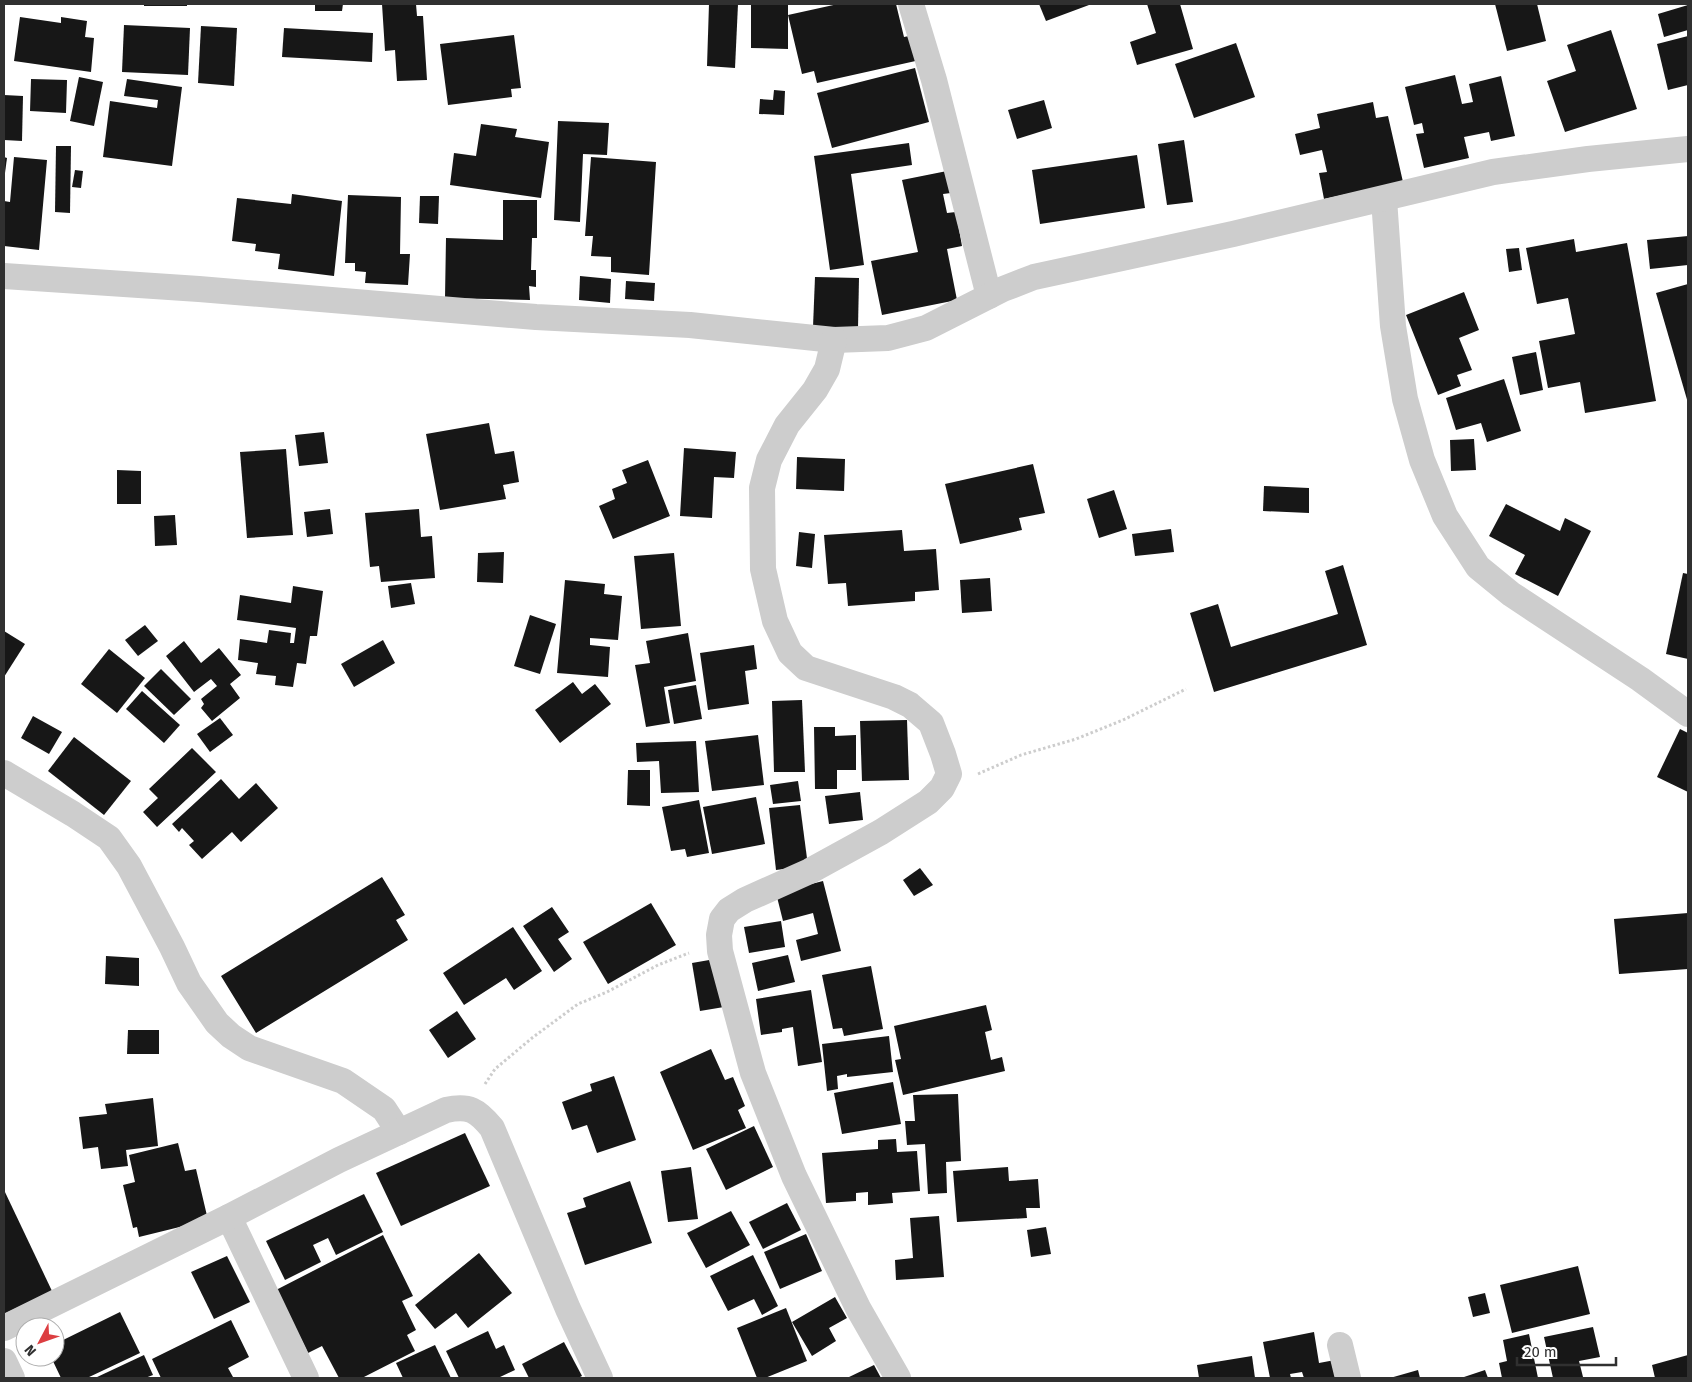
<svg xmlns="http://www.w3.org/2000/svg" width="1692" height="1382" viewBox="0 0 1692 1382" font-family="'Fira Sans',sans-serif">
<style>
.building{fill:#171717}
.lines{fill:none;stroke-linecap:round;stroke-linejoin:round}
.path{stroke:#cdcdcd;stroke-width:3;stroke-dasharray:2.5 2.5;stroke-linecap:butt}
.street{stroke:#cdcdcd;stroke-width:26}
</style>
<rect width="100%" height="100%" fill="#fff"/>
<g class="building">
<rect x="144" y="4" width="43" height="2"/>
<path d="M315,4H343L342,11H315Z"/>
<path d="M382,4H416L417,16H423L427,80L397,81L395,50L385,51Z"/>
<path d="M709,4H738L735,68L707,66Z"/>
<path d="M751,4H788V49L751,48Z"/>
<path d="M838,4H896L904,37L914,35L920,60L817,83L814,71L802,74L788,15Z"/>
<path d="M1039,4H1088L1089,5L1046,21Z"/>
<path d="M1147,4H1180L1193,49L1137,65L1130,42L1156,33Z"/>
<path d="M1495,4H1537L1546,41L1507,51Z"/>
<path d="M1688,5V30L1664,37L1658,14Z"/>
<path d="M20,17L61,23V17L87,21L85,37L94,38L91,72L14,61Z"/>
<path d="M124,25L190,28L188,75L122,72Z"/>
<path d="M201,26L237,28L234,86L198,83Z"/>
<path d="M284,28L373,33L372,62L282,57Z"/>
<path d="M1611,30L1637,109L1565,132L1547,81L1576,71L1567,45Z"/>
<path d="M514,35L521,88L511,89L512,97L448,105L440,44Z"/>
<path d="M1688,36V85L1668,90L1657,44Z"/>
<path d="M1236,43L1255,97L1194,118L1175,64Z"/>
<path d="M915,68L929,122L832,148L817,93Z"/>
<path d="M1455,75L1462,104L1473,102L1469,84L1501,76L1515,136L1491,141L1489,132L1464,137L1469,158L1424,168L1416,134L1424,133L1422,123L1414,125L1405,87Z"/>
<path d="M79,77L103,82L94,126L70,121Z"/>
<path d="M31,79L67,80L66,113L30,111Z"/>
<path d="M127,79L182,87L172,166L103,157L110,101L157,108L158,100L124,96Z"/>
<path d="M774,90L785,91L784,115L759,114L760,99L773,100Z"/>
<path d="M4,95L23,96L22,141L4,140Z"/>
<path d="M1044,100L1052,128L1017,139L1008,110Z"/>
<path d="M1373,102L1376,118L1388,116L1403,182L1324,199L1319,173L1327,172L1322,150L1300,155L1295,134L1320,128L1317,114Z"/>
<path d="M558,121L609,123L607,155L583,154L580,222L554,220Z"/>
<path d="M481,124L517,129L515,137L549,142L541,198L450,185L454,153L476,156Z"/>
<path d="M1184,140L1193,202L1167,205L1158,144Z"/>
<path d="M909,143L912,165L851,174L864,265L830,270L814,156Z"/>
<path d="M56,146H71L70,213L55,212Z"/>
<path d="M1137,155L1145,208L1040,224L1032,170Z"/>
<path d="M4,157L7,158L5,173H4Z"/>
<path d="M14,157L47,160L39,250L4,246V201L10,202Z"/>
<path d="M591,157L656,162L649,275L611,272V257L591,256L593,236H585Z"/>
<path d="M75,170L83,171L81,188L72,187Z"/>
<path d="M947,171L951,193L943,194L947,213L956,212L962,246L947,249L957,300L882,315L871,261L918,252L902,180Z"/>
<path d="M292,194L342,201L334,276L278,269L280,254L255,251L256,244L232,241L237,198L291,204Z"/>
<path d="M348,195L401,197L400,254H410L408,285L365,283L366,272L355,271V263H345Z"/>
<path d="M420,196H439L438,224L419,223Z"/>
<path d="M503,200H537V238H532L531,270H536V287L529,286L530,300L445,298L446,238L503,240Z"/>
<path d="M1688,236V265L1650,269L1647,240Z"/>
<path d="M1574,239L1576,252L1627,243L1656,401L1585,413L1580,382L1548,388L1539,341L1575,334L1568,298L1537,304L1526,248Z"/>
<path d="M1519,248L1522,270L1509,272L1506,249Z"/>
<path d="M580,276L611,279L610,303L579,300Z"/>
<path d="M815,277L859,278L858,328L813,327Z"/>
<path d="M626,281L655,283L654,301L625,299Z"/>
<path d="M1688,284V403L1656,293Z"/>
<path d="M1464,292L1479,330L1459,338L1472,370L1457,375L1461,386L1438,395L1406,315Z"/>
<path d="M1536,352L1543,390L1520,395L1512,357Z"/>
<path d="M1504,379L1521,431L1487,442L1481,423L1456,430L1446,398Z"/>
<path d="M489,423L495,454L514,451L519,482L503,485L506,499L440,510L426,434Z"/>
<path d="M324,432L328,463L299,466L295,435Z"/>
<path d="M1474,439L1476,470L1451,471L1450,440Z"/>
<path d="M684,448L736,452L734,478L714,477L712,518L680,516Z"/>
<path d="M286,449L293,535L247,538L240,452Z"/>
<path d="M797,457L845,459L844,491L796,489Z"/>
<path d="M648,460L670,516L613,539L599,506L615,499L612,489L627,483L622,470Z"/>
<path d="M1033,464L1045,513L1019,518L1022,530L960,544L945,484Z"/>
<path d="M117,470L141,471V504H117Z"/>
<path d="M1264,486L1309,488V513L1263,511Z"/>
<path d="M1114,490L1127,529L1099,538L1087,499Z"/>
<path d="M1506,504L1560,531L1565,518L1591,531L1558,596L1515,574L1525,555L1489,536Z"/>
<path d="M330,509L333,534L307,537L304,512Z"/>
<path d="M419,509L421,537L432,536L435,578L381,582L379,566L370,567L365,513Z"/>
<path d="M175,515L177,545L155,546L154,516Z"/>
<path d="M1171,529L1174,552L1135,556L1132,534Z"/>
<path d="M902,530L904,551L936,549L939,590L915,592V601L848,606L846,583L828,584L824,535Z"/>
<path d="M799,532L815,534L812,568L796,566Z"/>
<path d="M504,552L503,583L477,582L478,553Z"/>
<path d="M674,553L681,626L641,629L634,556Z"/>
<path d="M1343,565L1367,645L1214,692L1190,613L1218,604L1231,647L1338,614L1325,571Z"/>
<path d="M1683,573L1688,574V659L1666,654Z"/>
<path d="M990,578L992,611L962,613L960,580Z"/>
<path d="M565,580L605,584L604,594L622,596L618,640L590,638V645L610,647L608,677L557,673Z"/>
<path d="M411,583L415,604L391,608L388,586Z"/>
<path d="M293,586L323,591L317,636H310L306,664L297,663L293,687L275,685L276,676L256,674L258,663L238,660L240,639L267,643L269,630L291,633L290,643H294L296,628L237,620L240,595L291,603Z"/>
<path d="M530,615L556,624L540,674L514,666Z"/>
<path d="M145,625L158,641L138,656L125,640Z"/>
<path d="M4,631L25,644L4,677Z"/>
<path d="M688,633L696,681L664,687L670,723L646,727L635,665L650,663L646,641Z"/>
<path d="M383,640L395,663L354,687L341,664Z"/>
<path d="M184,641L201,663L219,648L241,675L230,684L240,698L212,721L201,708L204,704L201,699L217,686L211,679L194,692L166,656Z"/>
<path d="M754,645L757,669L745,671L749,704L708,710L700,653Z"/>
<path d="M109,649L145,678L117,713L81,684Z"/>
<path d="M161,669L191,699L174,715L144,686Z"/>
<path d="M573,682L582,694L595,684L611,704L560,743L535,710Z"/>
<path d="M696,685L702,719L674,724L668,690Z"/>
<path d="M142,691L180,725L164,743L126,709Z"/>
<path d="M802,700L805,772H774L772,701Z"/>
<path d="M33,716L62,732L49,754L21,738Z"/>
<path d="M220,718L233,735L210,752L197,734Z"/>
<path d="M907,720L909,780L862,781L860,721Z"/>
<path d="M814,727H835V736L856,735V770H837V789H815Z"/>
<path d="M1680,729L1688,733V792L1657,777Z"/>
<path d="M758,735L764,785L712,791L705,741Z"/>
<path d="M74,737L131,781L104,815L48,771Z"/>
<path d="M696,741L699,792L661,793L659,761L637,762L636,743Z"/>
<path d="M192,748L216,772L157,827L143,812L158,798L149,789Z"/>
<path d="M628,770H650V806L627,805Z"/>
<path d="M221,779L239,799L256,783L278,808L241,842L232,832L202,859L189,845L194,841L182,828L179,832L172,824Z"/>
<path d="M798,781L801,801L773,804L770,785Z"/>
<path d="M860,792L863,820L829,824L825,796Z"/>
<path d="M756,797L765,844L712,854L703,807Z"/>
<path d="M699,800L709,853L687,857L685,849L671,851L662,807Z"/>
<path d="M800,805L808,866L776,870L769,808Z"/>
<path d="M920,868L933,885L914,896L903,880Z"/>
<path d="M382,877L405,915L396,920L408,940L256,1033L221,976Z"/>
<path d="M823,881L841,951L801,961L796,940L818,934L813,913L783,921L776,893Z"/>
<path d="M651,903L676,945L608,984L583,942Z"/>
<path d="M552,907L569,932L558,939L572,959L554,972L523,926Z"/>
<path d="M1688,913V969L1619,974L1614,919Z"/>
<path d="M781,921L785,947L749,953L744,927Z"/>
<path d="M513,927L542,971L514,990L506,978L464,1005L443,973Z"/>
<path d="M788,955L795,982L758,991L752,963Z"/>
<path d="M106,956L139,958V986L105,984Z"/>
<path d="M715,959L724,1007L700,1011L692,963Z"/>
<path d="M871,966L883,1029L844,1036L842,1028L833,1029L822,975Z"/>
<path d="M811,990L822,1062L798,1066L793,1027L782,1029V1032L761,1035L756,999Z"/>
<path d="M986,1005L992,1030L985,1032L991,1060L1002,1057L1005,1071L903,1095L895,1060L901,1059L894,1026Z"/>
<path d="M457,1011L476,1039L448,1058L429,1030Z"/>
<path d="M128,1030H159V1054H127Z"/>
<path d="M889,1036L893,1072L847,1077V1074L837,1076L838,1089L827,1091L822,1044Z"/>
<path d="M711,1049L725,1080L733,1077L745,1106L738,1110L746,1128L693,1150L660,1072Z"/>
<path d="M614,1076L636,1140L597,1153L587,1125L572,1130L562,1102L592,1091L590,1084Z"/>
<path d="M893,1082L901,1124L842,1134L834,1093Z"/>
<path d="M958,1094L961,1161L946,1162L947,1193L928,1194L925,1144L907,1145L905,1121H915L913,1095Z"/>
<path d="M153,1098L158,1146L126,1150L128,1166L101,1169L98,1147L83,1149L79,1117L107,1114L105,1104Z"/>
<path d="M754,1126L773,1167L726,1190L706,1149Z"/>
<path d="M465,1133L490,1186L401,1226L376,1173Z"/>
<path d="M896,1139L897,1152L917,1151L920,1191L892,1193L893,1203L868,1205V1192L856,1193V1201L826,1203L822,1153L878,1149V1140Z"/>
<path d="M178,1143L185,1171L196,1169L208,1220L139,1237L137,1227L133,1228L123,1185L135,1182L129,1155Z"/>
<path d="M691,1167L698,1219L668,1222L661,1171Z"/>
<path d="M1008,1167L1009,1181L1038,1179L1040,1208H1026L1027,1218L957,1222L953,1171Z"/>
<path d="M630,1181L652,1243L585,1265L567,1213L586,1207L583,1198Z"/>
<path d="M4,1190L52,1291L4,1314Z"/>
<path d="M364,1194L383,1232L336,1255L328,1238L313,1245L321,1262L285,1280L266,1241Z"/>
<path d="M787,1203L801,1230L763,1249L749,1222Z"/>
<path d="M731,1211L750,1245L706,1268L687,1233Z"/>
<path d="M939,1216L944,1277L896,1280L895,1260L913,1258L910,1218Z"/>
<path d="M1046,1227L1051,1254L1031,1257L1027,1230Z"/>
<path d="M806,1234L822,1271L780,1289L764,1252Z"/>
<path d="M383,1235L413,1296L402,1301L416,1330L407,1335L415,1351L362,1378H339L322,1346L308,1353L276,1290Z"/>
<path d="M479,1253L512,1293L468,1328L456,1313L435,1329L415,1305Z"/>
<path d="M753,1255L778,1306L762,1315L754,1299L728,1311L710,1276Z"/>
<path d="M227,1256L250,1302L214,1319L191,1272Z"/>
<path d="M1578,1266L1590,1314L1512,1333L1500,1285Z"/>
<path d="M1485,1293L1490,1313L1473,1317L1468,1297Z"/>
<path d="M835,1297L847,1318L829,1328L836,1341L812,1356L792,1322Z"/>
<path d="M786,1308L807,1361L765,1378H757L737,1328Z"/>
<path d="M120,1312L140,1353L87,1378H61L51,1357H55V1344Z"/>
<path d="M231,1320L249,1357L228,1368L233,1377L161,1378L152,1359Z"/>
<path d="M1593,1327L1600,1357L1579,1361L1583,1377L1553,1378L1544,1337Z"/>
<path d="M488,1331L496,1349L504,1345L515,1370L498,1378H459L446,1351Z"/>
<path d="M1314,1332L1319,1363L1335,1360L1338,1378H1304L1302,1372L1290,1374L1291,1378H1270L1263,1342Z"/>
<path d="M1529,1334L1538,1378H1502L1499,1363L1507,1361L1503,1340Z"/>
<path d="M564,1342L582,1376L578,1378H529L522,1364Z"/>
<path d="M435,1345L451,1378H403L396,1363Z"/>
<path d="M144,1355L153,1375L145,1378H95Z"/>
<path d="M1688,1355V1378H1655L1652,1365Z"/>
<path d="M1252,1356L1255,1378H1199L1197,1365Z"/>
<path d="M874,1365L881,1378H847Z"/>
<path d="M1418,1370L1420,1378H1390Z"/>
<path d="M1485,1370L1488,1378H1461Z"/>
</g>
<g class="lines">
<g class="path">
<path d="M978,774L1021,755L1076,739L1123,720L1186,689"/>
<path d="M485,1084L495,1069L532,1038L578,1004L607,992L658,965L689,953"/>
</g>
<g class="street">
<path d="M911,4L934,80L989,296"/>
<path d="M1384,199L1393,326L1405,399L1422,460L1445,516L1478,567L1511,594L1640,679L1688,714"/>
<path d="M4,276L199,289L536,317L690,325L834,340L888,338L926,328L1003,289L1034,277L1233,234L1493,172L1588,159L1688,149"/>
<path d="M834,340L827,369L815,390L787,425L769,460L762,488L763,569L775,621L790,653L806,668L894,697L910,705L931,723L943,754L949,774L942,788L928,802L881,832L810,871L745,900L729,910L722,919L719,935L720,951L753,1073L794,1176L858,1308L898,1378"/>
<path d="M4,773L73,814L109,838L129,866L172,947L189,983L217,1023L231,1036L249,1048L343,1081L384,1109L399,1132"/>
<path d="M229,1217L306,1378"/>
<path d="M4,1328L229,1217L339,1160L446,1110C469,1105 477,1110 492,1128L568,1309L600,1378"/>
<path d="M1340,1345L1348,1378"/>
<path d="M4,1361L12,1378"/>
</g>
</g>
<rect width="1692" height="1382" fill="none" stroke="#303030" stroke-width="10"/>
<g transform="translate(40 1342) rotate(229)"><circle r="24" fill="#ffffff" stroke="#acacac"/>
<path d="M0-4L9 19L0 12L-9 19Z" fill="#dc3e41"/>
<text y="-8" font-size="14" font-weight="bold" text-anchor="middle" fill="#303030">N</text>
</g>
<path d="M1517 1357v8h99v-8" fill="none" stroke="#303030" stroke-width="2.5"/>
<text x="1524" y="1357" font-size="15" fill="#303030" stroke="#ffffff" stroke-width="4" paint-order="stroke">20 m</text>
</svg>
